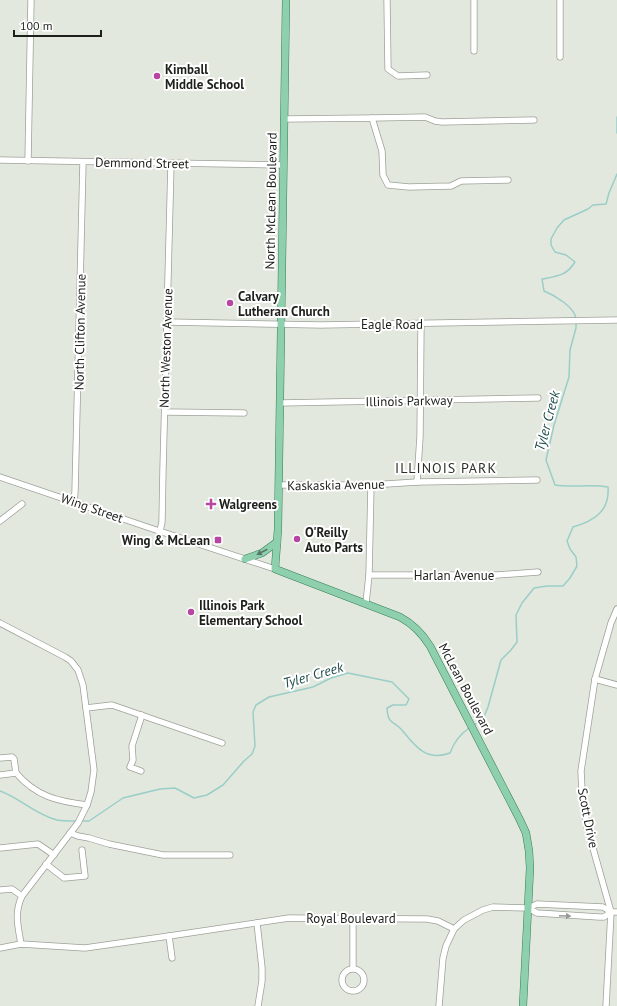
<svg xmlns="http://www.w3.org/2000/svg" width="617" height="1006" viewBox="0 0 617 1006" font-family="'PT Sans',sans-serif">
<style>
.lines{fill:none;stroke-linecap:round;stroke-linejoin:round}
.stream{stroke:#99cec8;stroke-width:1.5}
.minor-casing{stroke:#9da199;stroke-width:7}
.major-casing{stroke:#357d57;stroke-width:8}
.minor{stroke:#fff;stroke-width:5.5}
.major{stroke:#8ed0ae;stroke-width:7}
.oneway{fill:#567864}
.oneway2{fill:#999a98}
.poi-dot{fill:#b646a2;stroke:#fff;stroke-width:1.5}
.labels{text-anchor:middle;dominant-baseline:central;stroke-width:4;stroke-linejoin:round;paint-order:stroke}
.poi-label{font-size:13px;font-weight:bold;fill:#1d1f1b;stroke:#fff;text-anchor:start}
.street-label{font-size:13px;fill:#1d1f1b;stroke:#fff}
.water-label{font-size:14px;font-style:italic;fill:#1e4c49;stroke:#fff}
.neighbourhood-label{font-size:14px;letter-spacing:1px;fill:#2c2f28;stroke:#fff}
</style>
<rect width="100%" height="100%" fill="#e3e8de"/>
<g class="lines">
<g class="stream">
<path d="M617,117V133"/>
<path d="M576,319C575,307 554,295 544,291L542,279C558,276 566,276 575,262L566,255L555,252L551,245V239L557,228L564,220L588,209L593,205L606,204L609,193L617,174"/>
<path d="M474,725L483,719L488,707L501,660L511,650L517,642L516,615L522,603L534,588L547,586H563L570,578L577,566L576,557L570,549L567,541L573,527C594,521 610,511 608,487C590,484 572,488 555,485L546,460L554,425L569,377L570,350L576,328V323"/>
<path d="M0,791C20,798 36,815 57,820C63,821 70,821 76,821"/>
<path d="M80,821H89L123,798L160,789L175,788L194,798L207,795L223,785L244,761L252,754L255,746L253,712L256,705L269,697L313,687L331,678L348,673L392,682L409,699L406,705H393L387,708C388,725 393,720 402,730C415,746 426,762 450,753C454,742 459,735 469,728"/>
</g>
<defs>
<g id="minor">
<path d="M387,0L388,69L398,76L427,75"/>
<path d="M474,0V51"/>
<path d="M560,0V57"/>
<path d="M372,118L425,117L435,121L442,122L534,120"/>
<path d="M284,119L372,118L382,151L383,175L388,185L409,187L451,186L461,181L508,180"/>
<path d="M0,160L283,165"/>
<path d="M28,161L31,0"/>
<path d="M167,322L321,325L617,320"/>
<path d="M280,403L538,398"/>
<path d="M165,412L244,413"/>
<path d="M0,477L150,528L275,569"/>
<path d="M417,482L420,437L421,324"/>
<path d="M279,485H371L417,482L537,480"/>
<path d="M74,502L75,492L83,162"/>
<path d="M0,521L22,504"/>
<path d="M160,531L162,522L163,469L171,164"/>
<path d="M369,575H497L538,572"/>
<path d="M366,603L369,575L371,485"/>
<path d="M0,623L65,657L71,661L78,670L83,685L94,770L91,792L87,805L78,823L22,896C14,913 18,926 21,944"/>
<path d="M595,679L617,685"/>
<path d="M86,708L112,705L222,743"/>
<path d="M0,758L12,757L14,759L16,773"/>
<path d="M141,771L130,767L133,760L132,746L142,715"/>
<path d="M16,773C37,797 57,801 87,805"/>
<path d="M0,775L16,773"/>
<path d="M70,833L78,836L89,838L109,844L163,855H230"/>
<path d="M0,848L38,844L54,855"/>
<path d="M46,864L64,878L85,876L82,850"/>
<path d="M0,890L12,889L22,896"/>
<path d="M528,908L537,913L599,917H604L611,912"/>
<path d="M257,923L262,968V981L258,1006"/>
<path d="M0,948L21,944L85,948L169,936"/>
<path d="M172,958L169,936L289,918L427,919L438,921L454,929L464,920L483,910L493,907L528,908L537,904L603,907L611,912H617"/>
<path d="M353,968V918"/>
<circle cx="353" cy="980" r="11"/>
<path d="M439,1006L443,958L446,946L454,929"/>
<path d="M606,1006L611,912L587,827L582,792L581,771L595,679L611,623L617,609"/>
</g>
<g id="major">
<path d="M286,0L278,529L275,569L400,617C413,624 422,633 430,646L519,818L526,833L529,851L530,868L523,1006"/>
<path d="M245,559L262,553L277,542"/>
</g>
</defs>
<use href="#minor" class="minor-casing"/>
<use href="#major" class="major-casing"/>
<use href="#minor" class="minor"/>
<use href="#major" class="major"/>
</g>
<defs><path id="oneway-solid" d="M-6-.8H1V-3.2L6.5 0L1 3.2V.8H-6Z"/></defs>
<use class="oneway" href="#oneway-solid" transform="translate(262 552) rotate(152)"/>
<use class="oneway2" href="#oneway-solid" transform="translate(565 916) rotate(3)"/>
<g class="poi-dot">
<circle cx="157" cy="76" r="4"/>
<circle cx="230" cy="303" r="4"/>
<path d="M209 498h4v4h4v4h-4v4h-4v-4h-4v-4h4z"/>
<circle cx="297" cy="539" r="4"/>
<rect x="214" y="536" width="8" height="8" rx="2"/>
<circle cx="191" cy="612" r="4"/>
</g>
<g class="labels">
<g class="poi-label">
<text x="165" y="69">Kimball<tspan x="165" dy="15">Middle School</tspan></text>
<text x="238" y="296">Calvary<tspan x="238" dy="15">Lutheran Church</tspan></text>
<text x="219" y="504">Walgreens</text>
<text x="305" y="532">O'Reilly<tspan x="305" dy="15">Auto Parts</tspan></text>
<text x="210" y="540" text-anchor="end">Wing &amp; McLean</text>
<text x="199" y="605">Illinois Park<tspan x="199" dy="15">Elementary School</tspan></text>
</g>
<g class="street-label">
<text transform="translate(142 163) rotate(1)">Demmond Street</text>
<text transform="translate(271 201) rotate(-89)">North McLean Boulevard</text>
<text x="392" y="324">Eagle Road</text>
<text transform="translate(80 332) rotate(-89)">North Clifton Avenue</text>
<text transform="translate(166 348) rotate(-88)">North Weston Avenue</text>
<text transform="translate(409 401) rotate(-1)">Illinois Parkway</text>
<text transform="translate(336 485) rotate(-1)">Kaskaskia Avenue</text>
<text transform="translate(92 508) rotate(19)">Wing Street</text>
<text x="454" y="575">Harlan Avenue</text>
<text transform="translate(466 689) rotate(62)">McLean Boulevard</text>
<text transform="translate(588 818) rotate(79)">Scott Drive</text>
<text x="351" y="918">Royal Boulevard</text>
</g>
<g class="water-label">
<text transform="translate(547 421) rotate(-75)">Tyler Creek</text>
<text transform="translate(313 675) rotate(-16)">Tyler Creek</text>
</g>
<g class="neighbourhood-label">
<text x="446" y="468">ILLINOIS PARK</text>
</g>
</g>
<path d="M14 30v6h87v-6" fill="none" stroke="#1d1f1b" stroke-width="2"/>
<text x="20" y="30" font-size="12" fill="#1d1f1b" stroke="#ffffff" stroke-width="3" paint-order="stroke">100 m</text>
</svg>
